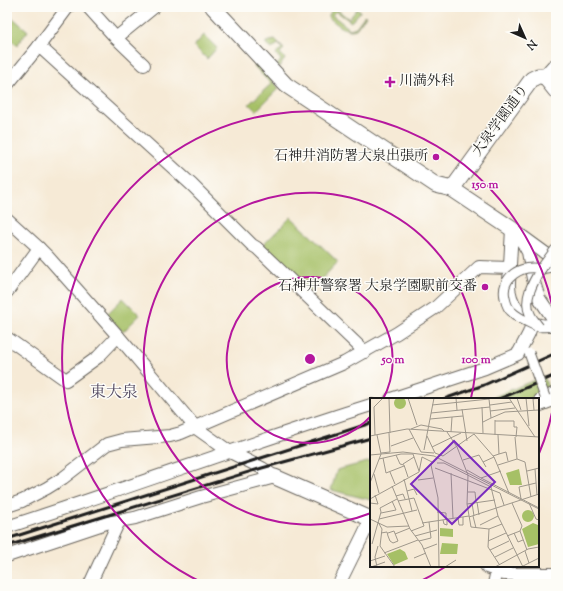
<svg xmlns="http://www.w3.org/2000/svg" width="563" height="591" viewBox="0 0 563 591" font-family="'Sorts Mill Goudy','Noto Serif JP',serif">
<style>
.green{fill:#a6c066;stroke:#616e41}
.lines{fill:none;stroke-linecap:round;stroke-linejoin:round}
.pedestrian-casing{stroke:#68645d;stroke-width:11}
.minor-casing{stroke:#68645d;stroke-width:14}
.tertiary-casing{stroke:#68645d;stroke-width:17}
.pedestrian{stroke:#fff;stroke-width:9}
.minor{stroke:#fff;stroke-width:12}
.tertiary{stroke:#fff;stroke-width:15}
.rail{stroke:#1c1c1c;stroke-width:3}
.pedestrian-bridge-casing{stroke:#68645d;stroke-width:11;stroke-linecap:butt}
.pedestrian-bridge{stroke:#fff;stroke-width:9}
.ring{fill:none;stroke:#b5179e;stroke-width:2}
.poi-dot{fill:#b5179e;stroke:#fdfcf7;stroke-width:1.5}
.labels{text-anchor:middle;dominant-baseline:central;stroke-width:3;stroke-linejoin:round;paint-order:stroke}
.poi-label{font-size:14px;fill:#1c1c1c;stroke:#fdfcf7;text-anchor:end}
.street-label{font-size:14px;fill:#1c1c1c;stroke:#fdfcf7}
.quarter-label{font-size:16px;fill:#564d65;stroke:#fdfcf7}
.inset-road{fill:none;stroke:#9f988c;stroke-width:1}
.view{fill:#7b2cbf;fill-opacity:0.15;stroke:#7b2cbf;stroke-width:2}
.inset-edge{fill:none;stroke:#1c1c1c;stroke-width:2}
.centre{fill:#b5179e;stroke:#fdfcf7;stroke-width:2}
.ring-label{font-size:12px;text-anchor:middle;font-weight:bold;fill:#b5179e;stroke:#fdfcf7;stroke-width:3;stroke-linejoin:round;paint-order:stroke}
</style>
<rect width="100%" height="100%" fill="#fdfcf7"/>
<filter id="ink" filterUnits="userSpaceOnUse"><feTurbulence type="fractalNoise" baseFrequency=".025" numOctaves="2"/><feDisplacementMap in="SourceGraphic" scale="8" xChannelSelector="R" yChannelSelector="G"/><feConvolveMatrix kernelMatrix="1 2 1 2 8 2 1 2 1" color-interpolation-filters="sRGB"/></filter>
<filter id="wash" filterUnits="userSpaceOnUse"><feTurbulence type="fractalNoise" baseFrequency=".012" numOctaves="4" result="noise"/><feDisplacementMap in="SourceGraphic" scale="16" xChannelSelector="R" yChannelSelector="G"/><feGaussianBlur stdDeviation="0.9" result="paint"/><feColorMatrix in="noise" values="0 0 0 0 0 0 0 0 0 0 0 0 0 0 0 0 0 1.4 0 .05"/><feComposite in="paint" operator="in"/></filter>
<g filter="url(#wash)">
<rect width="100%" height="100%" fill="#f6ead6"/>
<g class="green">
<path d="M333,8H335L349,19L357,9L360,10V12L351,22L336,11L332,15L350,29L356,27L365,15L366,16L356,29C345,33 336,23 328,17Z"/>
<path d="M7,10L8,11L7,13L28,31L17,45L7,38Z"/>
<path d="M204,35L217,48L207,59L194,46Z"/>
<path d="M275,40L284,49L280,53L285,59L279,67L277,65L281,60L276,54L282,48L278,44L272,49L266,44V42Z"/>
<path d="M256,64L279,88L256,111L249,104L271,84L254,66Z"/>
<path d="M291,217L338,262L309,292L262,246Z"/>
<path d="M123,298L140,315L123,332L106,315Z"/>
<path d="M544,376L549,391L538,399H495L494,397Z"/>
<path d="M371,461V500L331,490L337,470Z"/>
</g>
</g>
<g filter="url(#ink)">
<g class="lines">
<defs>
<g id="pedestrian">
<path d="M541,269L556,266"/>
<path d="M539,399L556,391"/>
</g>
<g id="minor">
<path d="M88,7L116,38L154,7"/>
<path d="M116,38L144,65"/>
<path d="M39,46L192,185L252,245L257,248L365,352"/>
<path d="M544,76L553,66H556"/>
<path d="M7,85L39,46L68,7"/>
<path d="M7,219L39,248L48,257L118,336L196,428L230,452L262,468L275,477"/>
<path d="M512,229L509,283C508,301 522,322 540,325C545,326 551,325 556,324"/>
<path d="M512,229L523,243L528,252L533,279L539,298L556,323"/>
<path d="M519,234L556,261"/>
<path d="M7,292L39,248"/>
<path d="M7,338L66,380L98,357L118,336"/>
<path d="M391,399L485,368L518,354L529,333L532,323"/>
<path d="M538,406L556,399"/>
<path d="M7,506L22,501L47,488L63,478L107,444L122,440L170,436L181,433L344,363L397,333L435,308L479,267L510,268"/>
<path d="M7,527C129,488 249,443 371,405"/>
<path d="M7,556L106,523L119,521"/>
<path d="M497,569L504,574H556"/>
<path d="M90,584L119,521L135,518L201,497L275,477"/>
<path d="M339,584L371,519"/>
<path d="M494,584L498,566"/>
</g>
<g id="tertiary">
<path d="M213,7L286,85L436,185L452,189L512,229"/>
<path d="M452,189L532,79L538,76H544L556,91"/>
<path d="M275,477L371,519"/>
<path d="M488,566L497,569"/>
</g>
</defs>
<use href="#pedestrian" class="pedestrian-casing"/>
<use href="#minor" class="minor-casing"/>
<use href="#tertiary" class="tertiary-casing"/>
<use href="#pedestrian" class="pedestrian"/>
<use href="#minor" class="minor"/>
<use href="#tertiary" class="tertiary"/>
<g class="rail">
<path d="M444,399L484,385L556,353"/>
<path d="M499,399L556,375"/>
<path d="M7,539L371,423"/>
<path d="M7,546L262,468L371,438"/>
</g>
<defs>
<g id="pedestrian-bridge">
<path d="M541,269L555,250L556,264"/>
<path d="M536,326C528,322 518,318 512,312C508,309 506,303 505,298C500,277 522,264 541,269C533,282 523,299 530,314C532,319 536,323 539,327"/>
<path d="M529,353L545,397"/>
</g>
</defs>
<use href="#pedestrian-bridge" class="pedestrian-bridge-casing"/>
<use href="#pedestrian-bridge" class="pedestrian-bridge"/>
</g>
</g>
<g class="ring">
<path d="M371 416A83 83 0 1 1 383 399"/>
<path d="M371 513A166 166 0 1 1 471 398"/>
<path d="M556 391A248 248 0 0 1 538 456M445 567A248 248 0 0 1 415 584M205 584A248 248 0 1 1 556 327"/>
</g>
<g class="poi-dot">
<path d="M388 76h4v4h4v4h-4v4h-4v-4h-4v-4h4z"/>
<circle cx="436" cy="157" r="4"/>
<circle cx="485" cy="287" r="4"/>
</g>
<g class="labels">
<g class="poi-label">
<text x="399" y="82" text-anchor="start">川満外科</text>
<text x="428" y="157">石神井消防署大泉出張所</text>
<text x="477" y="287">石神井警察署 大泉学園駅前交番</text>
</g>
<g class="street-label">
<text transform="translate(501 121) rotate(-54)">大泉学園通り</text>
</g>
<g class="quarter-label">
<text x="114" y="393">東大泉</text>
</g>
</g>
<g transform="translate(370 398)">
<rect width="169" height="169" fill="#f6ead6"/>
<path d="M24 5a6 6 0 1 1 12 0a6 6 0 1 1-12 0ZM149,71L152,87H140L136,75ZM152 118a6 6 0 1 1 12 0a6 6 0 1 1-12 0ZM163,125L168,127L169,146L158,149L152,131ZM70,130L83,131V139L70,138ZM72,145L88,146L87,156H70ZM30,151L35,154L38,161L24,167L17,156Z" fill="#a6c066"/>
<path class="inset-road" d="M19,0L20,35M38,0L47,27M86,0L87,12M139,0L165,39M147,0L151,12M156,0L159,28M62,7L119,1M120,7L142,4M112,9L113,35M92,11L97,43M164,12L163,1L169,0M120,13L145,10M61,15L120,9M121,20L135,14L169,12M60,21L93,18M125,23H144V29H147L146,39M113,24L121,20L119,1M39,31L51,54L64,55M41,31L51,27L72,31L74,33M77,34L87,49L98,77L97,106L101,129L119,131L132,126M81,34L82,19M104,36L124,59L139,95M5,37L4,9L13,0M125,37V22M0,38L37,31L169,39M57,38L65,55L73,58L104,36M145,39L147,61M21,48L43,40M62,49L91,35M54,52L64,0M11,55L20,54L19,35M129,56L136,54L138,63M0,57L33,54L64,58L169,111M26,57L30,66L34,67L38,79M123,58L129,56L128,37M13,60L16,75L34,68M9,61L31,56H43L49,73M93,62L109,57L116,69M65,63L61,67L68,100L69,169M113,64L124,59M67,65H74L121,89L128,118L153,169M33,66L44,59M128,67L147,61L155,64L161,99M65,70L130,95L134,107M165,71L167,97M97,72L111,80L131,73M157,73L169,70M20,74L25,86M81,75L83,120M4,76L9,95M111,80L169,110M34,81L42,113M48,82L63,80M0,85L11,56L7,37M22,88L40,131L52,147L61,169M37,93L44,91L47,97M98,94H105L106,104M26,98L33,96L35,101M0,101L49,74L52,59L62,64M151,101L149,89L166,85M28,103L44,100L54,128L41,133M107,104L109,117M0,105L8,106L5,97M102,105L104,118M142,105L152,128L150,133L157,152M159,105L166,121L169,122M97,106L125,102M67,114L76,115V121M11,115L26,112L22,103M103,118L106,130M99,119L169,96M88,120L89,127H93V119M0,121L17,129L39,128M9,121L47,112M73,122L74,126L77,127V121M8,124L12,131L10,148L25,169M52,125L99,118M110,127L128,118M119,131L118,149L129,166M11,135L17,134L18,138L20,143L23,145L28,143L24,133L18,135M144,135L148,144L153,142M25,136L40,130M45,138L67,132M137,138L150,133M49,143L61,140L59,124M118,143L136,135M2,146L11,114L10,110L27,101M54,151L67,146M120,152L139,143M155,153L159,165M14,155L48,142M125,159L143,150M44,160L56,155M0,163L15,158M1,169L15,164M7,169L5,159L8,148M75,169L86,162M125,169L158,151L169,149M151,169L169,160"/>
<path class="view" d="M84,43L125,84L82,126L41,86Z"/>
<rect width="169" height="169" class="inset-edge"/>
</g>
<circle cx="310" cy="359" r="6" class="centre"/>
<g class="ring-label">
<text x="485" y="188">150 m</text>
<text x="393" y="363">50 m</text>
<text x="476" y="363">100 m</text>
</g>
<rect width="563" height="591" fill="none" stroke="#fdfcf7" stroke-width="24"/>
<g transform="translate(525 38) rotate(135)" stroke="#fdfcf7" stroke-width="3" paint-order="stroke">
<path d="M0-3L7 15L0 10L-7 15Z" fill="#1c1c1c"/>
<text y="-6" font-size="11" font-weight="bold" text-anchor="middle" fill="#1c1c1c">N</text>
</g>
</svg>
